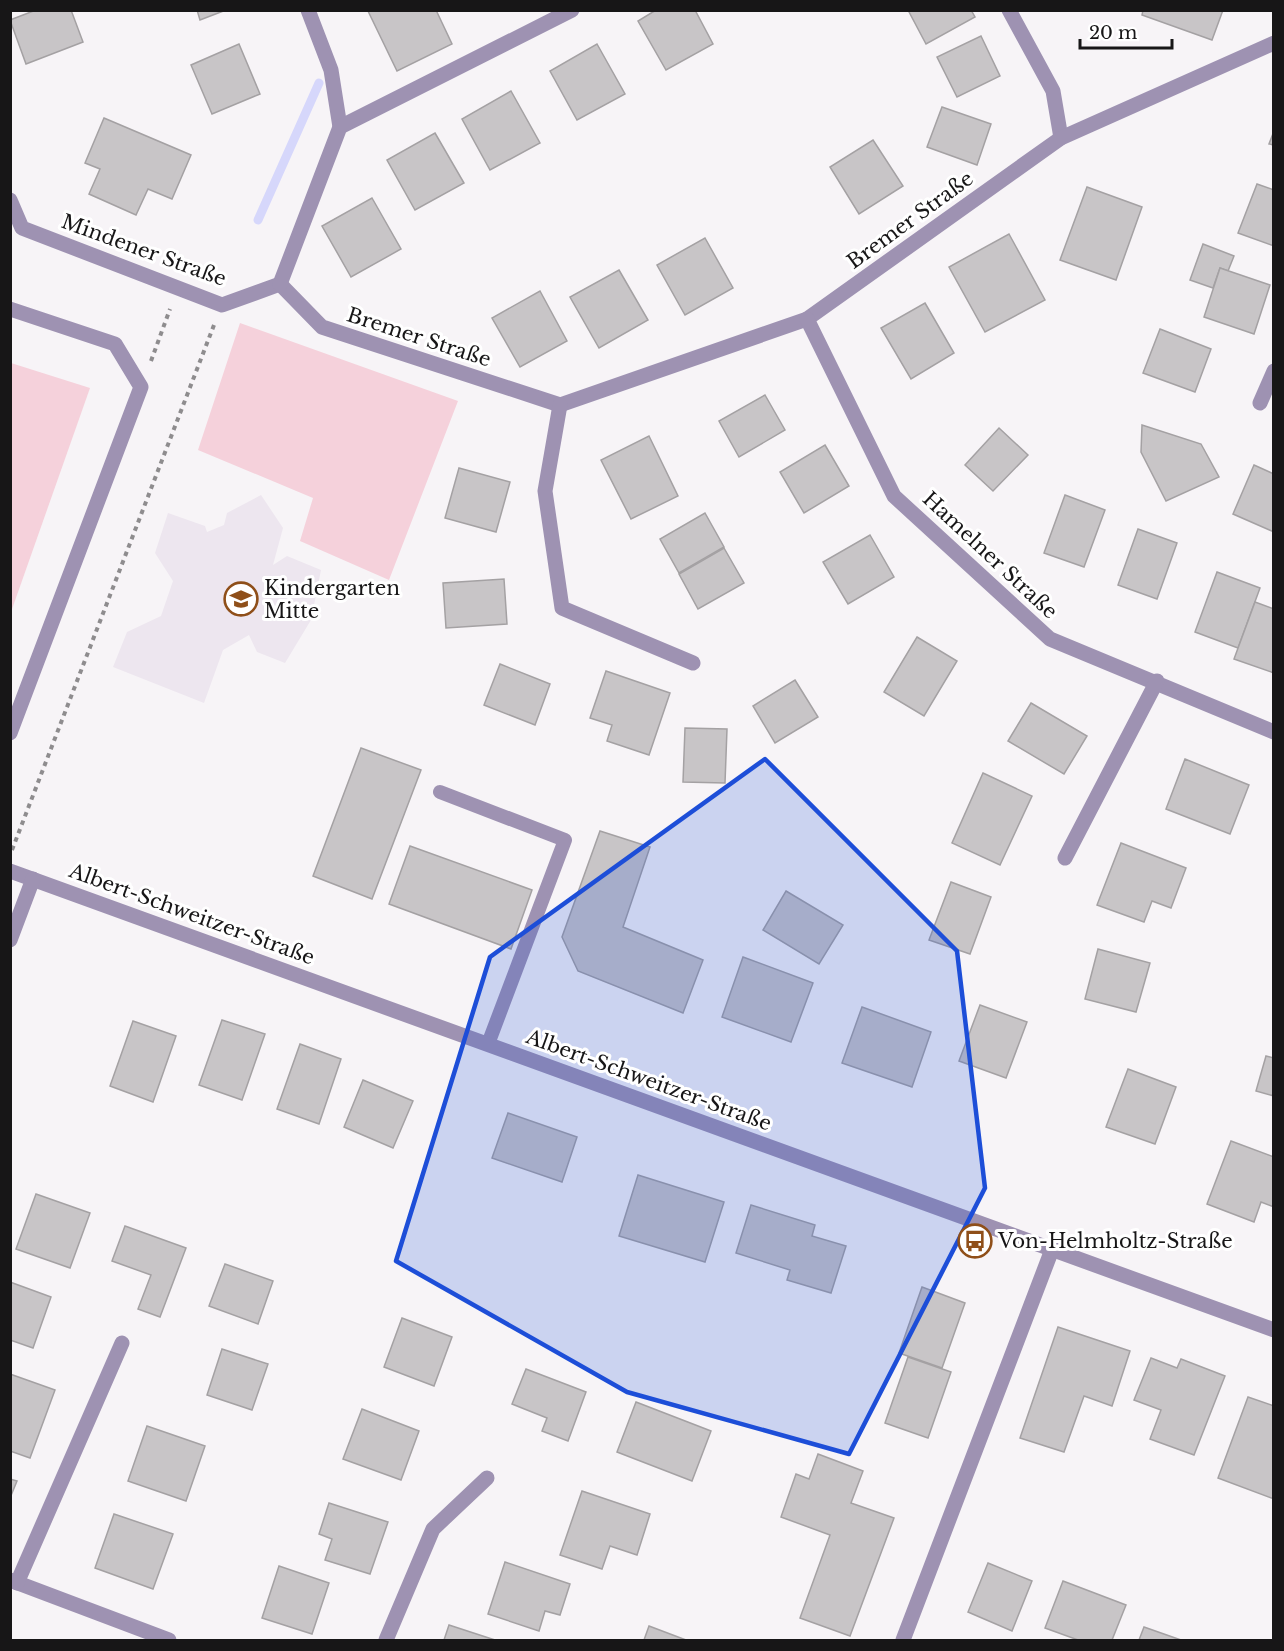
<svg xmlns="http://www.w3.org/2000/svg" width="1284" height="1651" viewBox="0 0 1284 1651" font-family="'Libre Baskerville',serif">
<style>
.built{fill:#ede6ef}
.green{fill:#f5d1db}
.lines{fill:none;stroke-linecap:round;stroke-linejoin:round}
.stream{stroke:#d6d7fb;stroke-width:9}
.building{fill:#c8c5c7;stroke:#a4a1a3;stroke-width:1.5}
.path{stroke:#8e8c8e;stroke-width:4;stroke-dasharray:4.5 4.5;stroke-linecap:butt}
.lane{stroke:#9e92b2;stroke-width:14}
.street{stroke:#9e92b2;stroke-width:15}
.marked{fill:#1d4ed8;fill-opacity:0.2;stroke:#1d4ed8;stroke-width:4.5;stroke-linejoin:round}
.labels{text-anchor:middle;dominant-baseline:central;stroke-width:6;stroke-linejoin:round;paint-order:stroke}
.street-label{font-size:20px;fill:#171617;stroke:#fff}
.poi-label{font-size:20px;fill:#171617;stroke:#fff;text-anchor:start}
</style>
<rect width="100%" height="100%" fill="#f7f4f7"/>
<path class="built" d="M261,495L283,528L273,565L287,556L321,570L311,620L285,663L257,652L249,635L223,650L204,703L113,667L127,632L161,616L173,581L155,553L168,513L205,526L207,532L224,525L227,513Z"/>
<g class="green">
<path d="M240,323L458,401L389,580L300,541L313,498L198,450Z"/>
<path d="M11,363L90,388L11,612L10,363Z"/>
</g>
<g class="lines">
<path class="stream" d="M258,220L319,83"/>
</g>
<g class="building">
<path d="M36,10H71L83,42L26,64L10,20Z"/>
<path d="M197,10H226L200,20Z"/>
<path d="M436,10L452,44L397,71L368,11Z"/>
<path d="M656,10H695L713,44L666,70L638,21Z"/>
<path d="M908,10H971L975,17L926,44Z"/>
<path d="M1143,10H1223L1212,40L1142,15Z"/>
<path d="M981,36L1000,76L957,97L937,57Z"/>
<path d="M239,44L260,94L212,114L191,65Z"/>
<path d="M597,44L625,94L577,120L550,71Z"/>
<path d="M511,91L540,143L490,170L462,119Z"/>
<path d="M942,107L991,124L977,165L927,147Z"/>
<path d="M104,118L191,155L172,199L148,189L136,215L89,194L100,169L85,163Z"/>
<path d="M1274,131V145L1269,144Z"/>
<path d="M435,133L464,183L415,210L387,160Z"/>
<path d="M873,140L903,186L859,214L830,167Z"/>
<path d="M1257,184L1274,190V246L1238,233Z"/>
<path d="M1087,187L1142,207L1116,280L1060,260Z"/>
<path d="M372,198L401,249L351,277L322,226Z"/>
<path d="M1009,234L1045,300L985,332L949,267Z"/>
<path d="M705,238L733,288L685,315L657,265Z"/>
<path d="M1203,244L1234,256L1228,271L1220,268L1213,288L1190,280Z"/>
<path d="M1220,268L1270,285L1254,334L1204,317Z"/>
<path d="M619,270L648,320L599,348L570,297Z"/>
<path d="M540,291L567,341L520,367L492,318Z"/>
<path d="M925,303L954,353L911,379L881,328Z"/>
<path d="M1160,329L1211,349L1195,392L1143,373Z"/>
<path d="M765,395L785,430L739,457L719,421Z"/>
<path d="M1142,425L1201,444L1219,477L1166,501L1141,452Z"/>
<path d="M999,428L1028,455L993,491L965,465Z"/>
<path d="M649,436L678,496L631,519L601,460Z"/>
<path d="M825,445L849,486L804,513L780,472Z"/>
<path d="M1254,465L1274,474V532L1233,514Z"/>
<path d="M459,468L510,482L496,532L445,518Z"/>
<path d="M1065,495L1105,510L1084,567L1044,553Z"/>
<path d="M705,513L724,547L679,573L660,539Z"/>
<path d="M1138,529L1177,543L1157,599L1118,585Z"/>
<path d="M870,535L894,577L848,604L823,562Z"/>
<path d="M724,548L744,583L698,609L679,574Z"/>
<path d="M1217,572L1260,588L1238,648L1195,632Z"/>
<path d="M504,579L507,624L446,628L443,583Z"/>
<path d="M1255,602L1274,609V673L1234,659Z"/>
<path d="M917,637L957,661L924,716L884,692Z"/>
<path d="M500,664L550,684L535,725L484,705Z"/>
<path d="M606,671L670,693L649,755L607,741L612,725L590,718Z"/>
<path d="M795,680L818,717L775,743L753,706Z"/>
<path d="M1031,703L1087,736L1064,774L1008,741Z"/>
<path d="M685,728L727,729L725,783L683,782Z"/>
<path d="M361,748L421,770L372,899L313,876Z"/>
<path d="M1185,759L1249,785L1230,834L1166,809Z"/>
<path d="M983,773L1032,796L1000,865L952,843Z"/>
<path d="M600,831L650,847L623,927L703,960L683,1013L578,971L562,937Z"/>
<path d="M1121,843L1186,868L1171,908L1152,901L1144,922L1097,905Z"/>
<path d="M410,846L532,890L511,949L389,904Z"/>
<path d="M951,882L991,897L970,954L929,940Z"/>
<path d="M786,891L843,925L819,964L763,930Z"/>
<path d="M1098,949L1150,963L1136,1012L1085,999Z"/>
<path d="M743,957L813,983L791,1042L722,1017Z"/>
<path d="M980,1005L1027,1022L1006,1078L959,1061Z"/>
<path d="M862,1007L931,1032L912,1087L842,1063Z"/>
<path d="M222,1020L265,1034L242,1100L199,1085Z"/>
<path d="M133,1021L176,1036L153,1102L110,1086Z"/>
<path d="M300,1044L341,1059L319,1124L277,1109Z"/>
<path d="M1266,1056L1274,1058V1096L1256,1091Z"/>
<path d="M1128,1069L1176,1087L1155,1144L1106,1127Z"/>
<path d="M363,1080L413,1101L393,1148L344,1127Z"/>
<path d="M508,1113L577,1137L562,1182L492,1158Z"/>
<path d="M1231,1141L1274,1157V1207L1261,1202L1254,1222L1207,1204Z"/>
<path d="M638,1175L724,1202L705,1262L619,1236Z"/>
<path d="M36,1194L90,1213L70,1268L16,1249Z"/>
<path d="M751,1205L815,1225L812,1236L846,1246L831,1293L787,1280L790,1270L736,1253Z"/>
<path d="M125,1226L186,1248L160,1317L138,1309L151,1275L112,1261Z"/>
<path d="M225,1264L273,1281L258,1324L209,1306Z"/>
<path d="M10,1282L51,1297L33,1348L10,1340Z"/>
<path d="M922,1287L965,1303L942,1368L899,1353Z"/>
<path d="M402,1318L452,1337L434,1386L384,1367Z"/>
<path d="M1058,1327L1130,1351L1112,1406L1084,1396L1064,1452L1020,1438Z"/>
<path d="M222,1349L268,1364L252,1410L207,1395Z"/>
<path d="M908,1357L951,1372L928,1438L885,1423Z"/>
<path d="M1151,1358L1177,1368L1181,1359L1225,1376L1194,1455L1150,1439L1161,1410L1134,1400Z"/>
<path d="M526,1369L586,1392L568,1441L542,1431L547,1418L512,1404Z"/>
<path d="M10,1374L55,1390L30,1458L10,1451Z"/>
<path d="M1248,1397L1274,1406V1499L1218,1478Z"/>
<path d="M636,1402L711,1431L692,1481L617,1452Z"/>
<path d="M362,1409L419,1431L401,1480L343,1459Z"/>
<path d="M147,1426L205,1446L186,1501L128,1481Z"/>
<path d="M818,1454L863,1471L851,1503L894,1518L850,1636L800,1618L830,1535L781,1517L796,1474L809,1479Z"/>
<path d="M10,1479L17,1481L10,1498Z"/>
<path d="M582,1491L650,1514L637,1555L610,1546L602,1569L560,1555Z"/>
<path d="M329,1503L388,1522L370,1574L325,1560L332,1539L319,1534Z"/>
<path d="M114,1514L173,1534L153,1589L95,1568Z"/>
<path d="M505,1562L570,1584L560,1615L545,1611L539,1631L488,1614Z"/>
<path d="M988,1563L1032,1581L1012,1631L968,1612Z"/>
<path d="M279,1566L329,1583L312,1634L262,1618Z"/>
<path d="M1063,1581L1126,1605L1112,1640H1078L1045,1628Z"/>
<path d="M449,1625L495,1640H444Z"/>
<path d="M649,1626L686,1640H644Z"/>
<path d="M1144,1627L1181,1640H1139Z"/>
</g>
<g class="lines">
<g class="path">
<path d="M151,361L170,309"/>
<path d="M12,850L214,325"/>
</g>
<path class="lane" d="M440,792L565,840L488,1044"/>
<g class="street">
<path d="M308,10L331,70L340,127"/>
<path d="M1009,10L1053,91L1061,138"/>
<path d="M10,200L22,228L222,305L280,284"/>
<path d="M280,284L322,327L560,405L807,319L1061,138L1274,43"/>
<path d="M280,284L340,127L572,10"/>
<path d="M10,309L115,344L141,387L10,733"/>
<path d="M807,319L894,496L1050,639L1274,732"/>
<path d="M1260,403L1274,371"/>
<path d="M560,405L545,491L562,608L693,663"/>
<path d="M1065,858L1157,681"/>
<path d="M10,871L1274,1330"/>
<path d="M10,940L33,879"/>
<path d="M10,1580L169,1640"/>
<path d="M17,1583L122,1343"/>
<path d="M386,1640L433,1529L487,1478"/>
<path d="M903,1640L1053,1247"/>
</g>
</g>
<path class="marked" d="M765,759L957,951L985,1188L849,1454L627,1392L396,1261L490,957Z"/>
<defs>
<symbol id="school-ring" viewBox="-11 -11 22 22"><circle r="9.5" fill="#fff" stroke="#8f4f19" stroke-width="1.5"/><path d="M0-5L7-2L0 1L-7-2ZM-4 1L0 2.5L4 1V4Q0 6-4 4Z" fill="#8f4f19"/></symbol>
<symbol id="bus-ring" viewBox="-11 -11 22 22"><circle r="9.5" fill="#fff" stroke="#8f4f19" stroke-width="1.5"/><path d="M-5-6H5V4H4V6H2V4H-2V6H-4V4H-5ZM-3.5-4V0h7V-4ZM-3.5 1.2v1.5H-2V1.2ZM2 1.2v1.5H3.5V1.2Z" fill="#8f4f19"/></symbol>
</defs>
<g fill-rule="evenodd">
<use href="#school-ring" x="222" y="580" width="38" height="38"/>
<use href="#bus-ring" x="956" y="1222" width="38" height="38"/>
</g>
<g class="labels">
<g class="street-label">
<text transform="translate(910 220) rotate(-36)">Bremer Straße</text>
<text transform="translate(144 250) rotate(20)">Mindener Straße</text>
<text transform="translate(419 337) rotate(18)">Bremer Straße</text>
<text transform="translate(990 555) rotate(43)">Hamelner Straße</text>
<text transform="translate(192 914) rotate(20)">Albert-Schweitzer-Straße</text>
<text transform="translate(649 1080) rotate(20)">Albert-Schweitzer-Straße</text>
</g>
<g class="poi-label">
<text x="264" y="588">Kindergarten<tspan x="264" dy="23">Mitte</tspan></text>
<text x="998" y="1241">Von-Helmholtz-Straße</text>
</g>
</g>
<rect width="1284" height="1651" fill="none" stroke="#171617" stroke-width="24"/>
<path d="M1080 39v9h92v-9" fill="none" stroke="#171617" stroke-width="3"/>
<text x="1089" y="39" font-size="18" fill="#171617" stroke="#ffffff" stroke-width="4.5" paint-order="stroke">20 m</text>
</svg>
